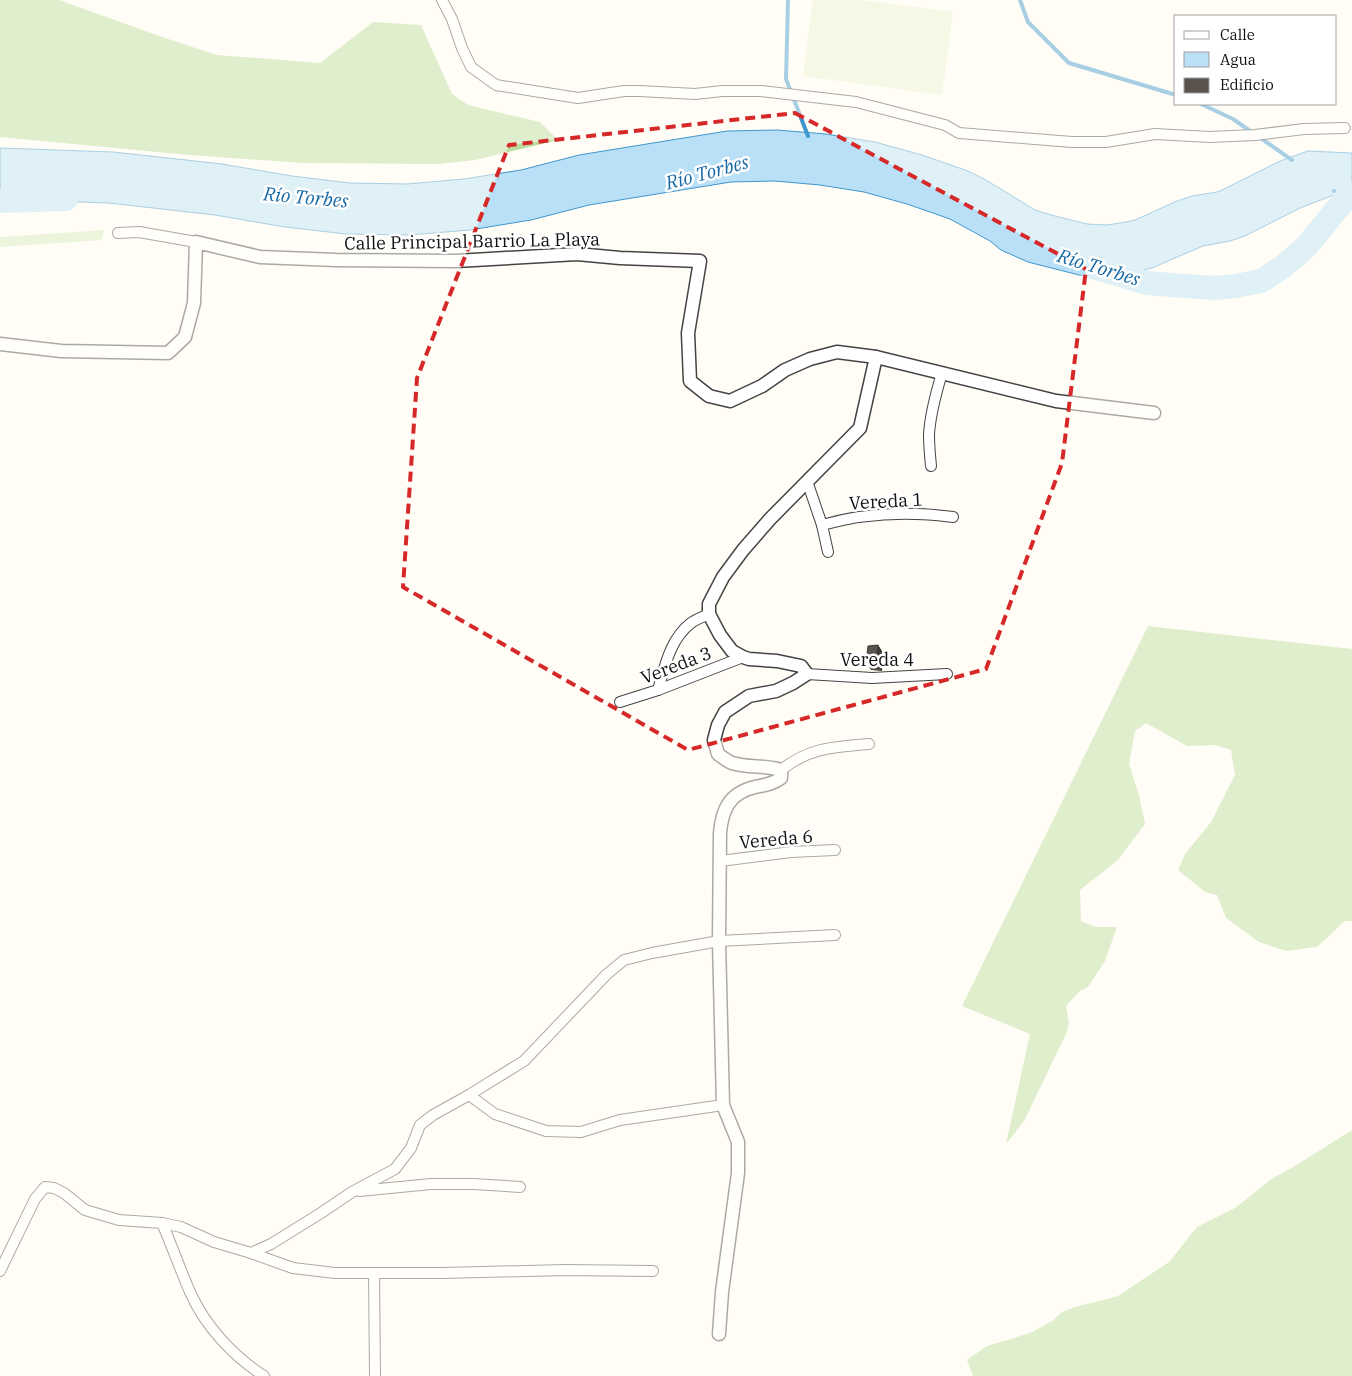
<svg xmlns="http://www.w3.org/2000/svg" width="1352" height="1376" viewBox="0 0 1352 1376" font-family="'IBM Plex Serif',serif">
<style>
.green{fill:#d5ebbd}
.forest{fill:#b9dc9c}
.pitch{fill:#e6f2cf}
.water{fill:#b9e0f7;stroke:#3f96cf}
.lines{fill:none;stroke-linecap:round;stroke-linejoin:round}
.stream{stroke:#3f96cf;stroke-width:4}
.river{stroke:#b9e0f7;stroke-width:24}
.minor-casing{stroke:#444;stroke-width:12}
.tertiary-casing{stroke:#444;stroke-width:15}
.minor{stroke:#fff;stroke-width:10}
.tertiary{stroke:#fff;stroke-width:12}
.wall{fill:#4d4742}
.shaded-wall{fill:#3f3936}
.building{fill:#5a524d;stroke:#3f3936}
.marked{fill:none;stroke:#d62828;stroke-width:4;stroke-dasharray:10 6;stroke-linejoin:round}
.labels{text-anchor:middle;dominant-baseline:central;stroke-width:5;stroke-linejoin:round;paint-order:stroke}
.street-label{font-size:18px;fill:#111;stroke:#fff}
.water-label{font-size:19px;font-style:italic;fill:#1768a6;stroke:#fff}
</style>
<rect width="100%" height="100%" fill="#fffdf5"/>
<path class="green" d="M104,230L102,240L0,247V237Z"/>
<g class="forest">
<path d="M0,0H59L168,39L217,55L320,63L373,22L421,25L452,94L468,105L540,122L558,140L475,160L439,164L302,163L189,155L0,137Z"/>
<path d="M1148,626L1352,649V921H1345L1317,947L1286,951L1259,942L1226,918L1217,895L1205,892L1178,870L1185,854L1211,822L1235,775L1231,750L1215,745L1187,746L1146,723L1135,731L1129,764L1139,795L1145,824L1118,860L1080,890L1081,921L1096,927H1117L1105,961L1088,987L1080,991L1066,1006L1069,1023L1066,1034L1024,1121L1006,1144L1030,1034L962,1006Z"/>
<path d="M1352,1130V1376H973L967,1360L987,1346L1030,1333L1052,1321L1062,1312L1075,1307L1118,1296L1169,1262L1197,1227L1235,1208L1273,1178L1295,1166Z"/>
</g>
<path class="pitch" d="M813,0H861L953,12L942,95L803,76Z"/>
<path class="water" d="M777,130L826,134L875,142L922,155L968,171L986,180L1035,210L1055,216L1087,224L1107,225L1126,222L1135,220L1177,201L1192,196L1217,192L1224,189L1280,161L1308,151L1352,153V188L1300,208L1245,236L1230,241L1203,246L1152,268L1123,275L1109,276L1079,275L1028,262L1001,250L990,241L950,219L907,204L864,192L820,185L775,181L731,182L589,205L531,220L470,230L408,235L346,234L285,227L215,215L109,203L0,199V148L113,152L222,164L292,176L350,183L407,184L464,179L521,170L579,155L727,131Z"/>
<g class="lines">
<g class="stream">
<path d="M788,0L786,79L808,136"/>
<path d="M1020,0L1028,22L1069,63L1176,95"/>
<path d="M1201,104L1233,119L1253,133"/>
<path d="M1259,137L1292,160"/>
<path d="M1334,191L1345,199"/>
</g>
<g class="river">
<path d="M0,201L66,199"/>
<path d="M1089,266L1147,283L1184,286L1216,288L1236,286L1261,281L1284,266L1306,247L1345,199L1352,193"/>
</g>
<defs>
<g id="minor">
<path d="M442,0L452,19L462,48L471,67L496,85L578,98L624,91H639L695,94L722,91H761L856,102L945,125L959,133L1072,142H1106L1155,134L1210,137L1255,135L1304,129L1345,128"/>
<path d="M118,233L139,232L196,242"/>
<path d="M931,466C930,456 929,445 929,435C930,414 936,393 942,373"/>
<path d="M807,481L822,525L828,552"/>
<path d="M822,525C864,513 909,511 953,517"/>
<path d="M807,674L872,678L947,674"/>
<path d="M658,690C665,666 670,639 691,623C696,619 703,617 709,614"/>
<path d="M620,702L658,690L743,657"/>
<path d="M781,770C810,747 835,747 869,744"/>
<path d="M720,861L791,852L835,850"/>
<path d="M469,1095L495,1114L546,1131L581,1132L620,1120L723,1105"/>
<path d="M359,1191L431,1184H473L520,1187"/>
<path d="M162,1223L181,1227L214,1242L251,1253L271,1244L321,1213L352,1192L395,1169L411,1148L420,1125L433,1115L469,1095L524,1061L606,975L624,960L652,953L719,941L835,935"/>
<path d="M251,1253L293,1268L335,1273H443L565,1270L653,1271"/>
<path d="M0,1271L35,1199L45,1187L54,1188L64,1193L85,1210L119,1220L162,1223C172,1246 180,1269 190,1292C205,1326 233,1356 264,1376"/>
<path d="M374,1273L375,1376"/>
</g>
<g id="tertiary">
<path d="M0,344L61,351L168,353L185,337L194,303L196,242L260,257L336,260L456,261L577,254L620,258L700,261L688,333L690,381L709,396L730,401L762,386L785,370L810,359L837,352L876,357L1056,401L1154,413"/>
<path d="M719,1334L722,1292L738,1173V1142L723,1105L719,941L720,833C722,810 729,793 755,787C765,785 773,784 781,778V770C765,765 748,768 732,763C727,761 722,757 718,754L714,740L718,725L725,712L749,696L776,691L793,683L807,674L801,666L777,661L749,659L743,657L732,651L720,635L709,614V604L723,577L743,550L770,519L860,428L876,357"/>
</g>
</defs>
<use href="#minor" class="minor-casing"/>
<use href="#tertiary" class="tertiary-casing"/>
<use href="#minor" class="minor"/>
<use href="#tertiary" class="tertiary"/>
</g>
<path class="wall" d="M878,645L883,653L882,671L871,670L866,662Z"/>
<path class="shaded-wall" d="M878,645L883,653L882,671L876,663Z"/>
<path class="building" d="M878,645L876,663L866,662L868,646Z"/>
<path d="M0 0H1352V1376H0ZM795,113L1086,269L1062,463L986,669L688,750L403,587L417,378L509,145Z" fill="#fffdf5" fill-opacity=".55" fill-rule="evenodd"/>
<path class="marked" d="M795,113L1086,269L1062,463L986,669L688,750L403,587L417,378L509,145Z"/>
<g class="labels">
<g class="street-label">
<text transform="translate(472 241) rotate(-1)">Calle Principal Barrio La Playa</text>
<text transform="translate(886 501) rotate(-3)">Vereda 1</text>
<text x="877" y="659">Vereda 4</text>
<text transform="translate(676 665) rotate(-21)">Vereda 3</text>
<text transform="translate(776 839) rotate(-5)">Vereda 6</text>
</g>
<g class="water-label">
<text transform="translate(707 172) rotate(-15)">Río Torbes</text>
<text transform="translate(306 197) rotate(5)">Río Torbes</text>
<text transform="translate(1099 267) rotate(17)">Río Torbes</text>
</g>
</g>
<rect x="1174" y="15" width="162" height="90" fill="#ffffff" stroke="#a0a0a0"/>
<rect x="1184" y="31" width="25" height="8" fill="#ffffff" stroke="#a0a0a0"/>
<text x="1220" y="40" font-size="15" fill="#111111">Calle</text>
<rect x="1184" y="52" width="25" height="15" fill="#b9e0f7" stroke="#a0a0a0"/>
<text x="1220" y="65" font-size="15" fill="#111111">Agua</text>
<rect x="1184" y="78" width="25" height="15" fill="#5a524d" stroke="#a0a0a0"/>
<text x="1220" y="90" font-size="15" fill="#111111">Edificio</text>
</svg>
